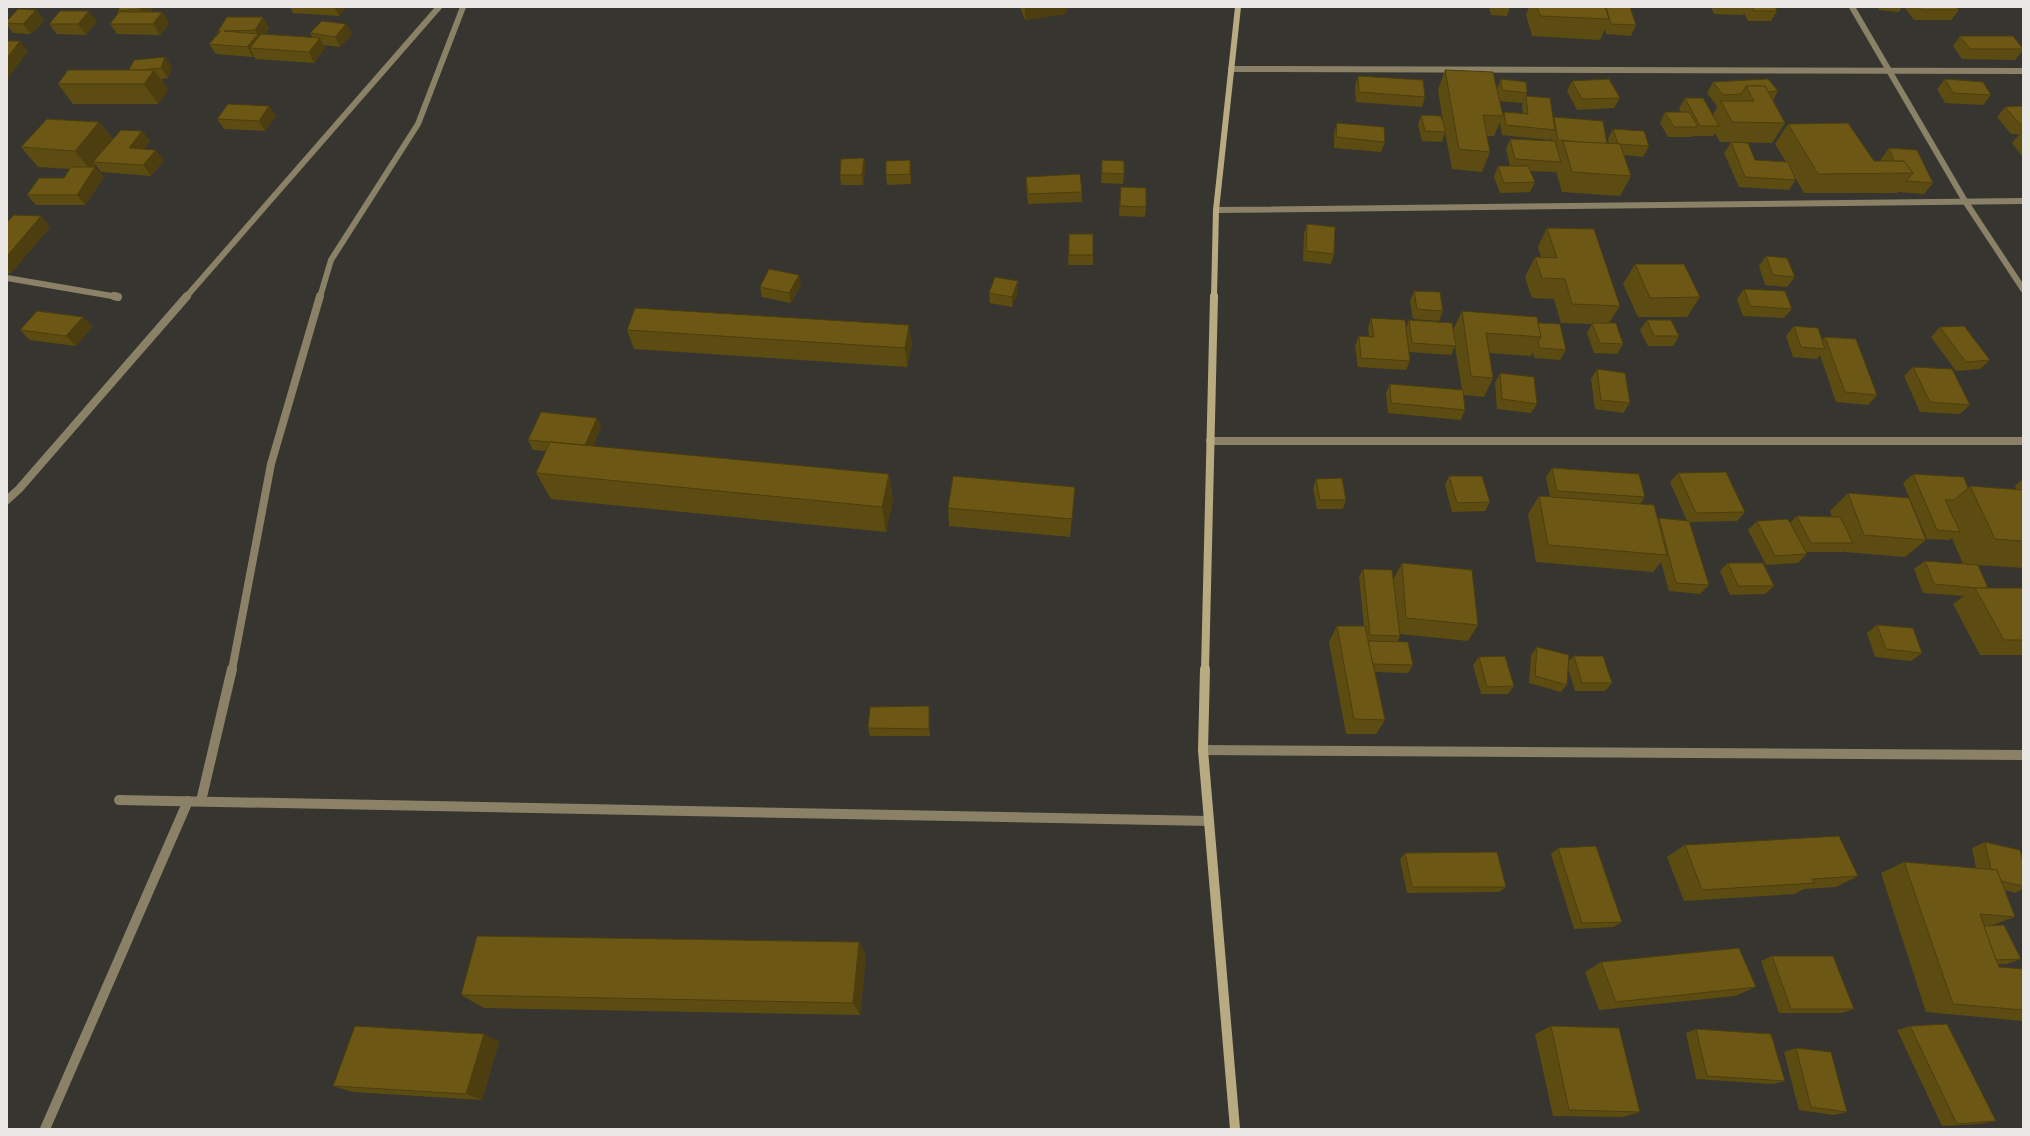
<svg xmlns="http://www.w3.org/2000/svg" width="2030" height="1136" viewBox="0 0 2030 1136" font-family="Commissioner,sans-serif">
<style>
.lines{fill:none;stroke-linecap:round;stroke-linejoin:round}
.minor-far2{stroke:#8a8167;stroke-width:6}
.minor-far1{stroke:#8a8167;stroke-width:8}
.minor{stroke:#8a8167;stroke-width:10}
.secondary-far2{stroke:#b9ab81;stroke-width:6}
.secondary-far1{stroke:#b9ab81;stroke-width:8}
.secondary{stroke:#b9ab81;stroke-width:10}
.wall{fill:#5d4c11}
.shaded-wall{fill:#4c3e0e}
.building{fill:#6c5814;stroke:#4c3e0e}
</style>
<rect width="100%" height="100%" fill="#373530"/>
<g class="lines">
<g class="minor-far2">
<path d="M1852,7L1965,201L2023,289"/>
<path d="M1231,69L2023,71"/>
<path d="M1216,210L2023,201"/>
<path d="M7,278L118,297"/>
<path d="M186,297L439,7"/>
<path d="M320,297L331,260L418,124L463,7"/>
</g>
<g class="minor-far1">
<path d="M114,296L118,297"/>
<path d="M1210,441H2023"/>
<path d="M7,500L19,489L187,296"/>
<path d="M232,670L271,464L320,296"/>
</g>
<g class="minor">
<path d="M1203,750L2023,755"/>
<path d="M119,800L1209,821"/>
<path d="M201,801L232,669"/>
<path d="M45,1129L188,801"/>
</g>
<path class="secondary-far2" d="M1214,297L1216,210L1238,7"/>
<path class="secondary-far1" d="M1205,670L1214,296"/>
<path class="secondary" d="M1205,669L1203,750L1235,1129"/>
</g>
<g class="wall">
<path d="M153,7L151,12H162L169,23L160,35L117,34L110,24L119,13L118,11Z"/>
<path d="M290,7H346L339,16L293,13Z"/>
<path d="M1020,7H1067L1066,14L1025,20Z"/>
<path d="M1489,7H1510L1507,16L1491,15Z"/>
<path d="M1529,7H1630L1636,25L1631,36L1606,34L1605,29L1600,40L1532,36L1526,15Z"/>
<path d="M1711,7H1775L1777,11L1771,21H1748L1744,13L1743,15L1714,14Z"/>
<path d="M1878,7H1902L1899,12L1879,10Z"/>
<path d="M1904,7H1956L1959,10L1951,20H1914Z"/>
<path d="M36,10L44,21L31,34L13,33L7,25V21Z"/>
<path d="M97,21L86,35L57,34L49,24Z"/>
<path d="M346,24L352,34L340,47L324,45L325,48L314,63L256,59L254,56L253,57L216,54L209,44L219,32L218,31L269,27L265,34L312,37L310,33Z"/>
<path d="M1960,36L2023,49V50L2015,60L1962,59L1953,46Z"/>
<path d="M165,57L172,67L168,78L161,79L168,90L158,104H73L58,84L129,70Z"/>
<path d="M1445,70L1497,89L1501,79L1527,93L1523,103L1499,101L1503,116L1504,112L1523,113L1522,106L1526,96L1553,119L1554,117L1607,144H1609L1608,139L1613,129L1649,146L1643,157L1624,155L1631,176L1620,196L1562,192L1556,171V172L1530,171L1535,182L1530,192L1500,193L1494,177L1498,166H1510L1506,149L1510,139L1552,141L1551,138L1550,140L1502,135L1500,122L1494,136H1487L1490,152L1482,172L1452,169L1445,132L1442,142L1422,141L1418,125L1421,115L1444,127L1438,90Z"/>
<path d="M1358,76L1425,97L1422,107L1356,102L1355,86Z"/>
<path d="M1768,79L1778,91L1773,100L1785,123L1772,143L1733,142L1755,160L1786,162L1775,144L1788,124L1874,161H1882L1881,159L1889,148L1933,183L1924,194L1898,192L1897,193H1804L1796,179L1789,190L1739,187L1724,153L1731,142H1720L1715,133L1713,136H1694L1693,135L1692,137H1668L1660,123L1665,112H1681L1679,109L1685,98L1713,115L1718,105L1717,106L1707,93L1713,82Z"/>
<path d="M1945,79L1991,95L1983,105L1945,103L1937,89Z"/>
<path d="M1572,81L1620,98L1614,108L1577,110L1567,91Z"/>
<path d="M269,106L276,116L265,131L224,129L217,119Z"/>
<path d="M2023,106V157L2012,143L2020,134H2011L1997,117L2005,107Z"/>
<path d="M99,122L113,139L142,131L150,141L144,149L164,160L151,176L101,172L96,165L94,167L104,177L85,205H36L27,195L64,178L70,169L38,167L21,147Z"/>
<path d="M1337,123L1385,142L1381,152L1334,148V133Z"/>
<path d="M864,158L865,168L863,185H841L840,175Z"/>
<path d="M910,160L911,171V184L887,185L886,175Z"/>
<path d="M1102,160L1124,174L1123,184L1101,183Z"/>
<path d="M1026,177L1082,192V202L1028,204L1026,187Z"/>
<path d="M1121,187L1146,207L1145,217L1119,216L1120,197Z"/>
<path d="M41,216L50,227L11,273H7V222Z"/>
<path d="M1307,224L1334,254L1331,264L1303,261L1304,234Z"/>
<path d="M1547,228L1620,306L1609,323L1623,344L1617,354L1594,353L1587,333L1592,324L1561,323L1554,299L1532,298L1525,277L1535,257H1541L1538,247Z"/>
<path d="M1069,234L1093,255V265H1068Z"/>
<path d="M1766,256L1795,277L1787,287L1765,285L1759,266Z"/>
<path d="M1635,264L1700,297L1687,317H1638L1623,284Z"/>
<path d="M801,285L791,303L762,297L760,287Z"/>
<path d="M1744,289L1792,309L1784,318L1743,316L1737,299Z"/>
<path d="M1018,291L1012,307L990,303L989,293Z"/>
<path d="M1414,291L1443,311L1439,321L1413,319L1410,301Z"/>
<path d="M1462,311L1538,323L1566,350L1560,360L1534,358L1533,352L1531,356L1489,353L1493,378L1484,397L1463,395L1465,410L1461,420L1388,413L1386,393L1390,384L1462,390L1455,346L1451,355L1409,352L1410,361L1406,370L1358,367L1355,346L1359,336L1369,337L1368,328L1371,318L1406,328L1409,320L1453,330Z"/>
<path d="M1647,320L1679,336L1673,346H1648L1640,330Z"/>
<path d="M93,326L76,346L30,340L20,330Z"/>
<path d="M1794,326L1822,340L1825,337L1877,395L1868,405L1836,402L1820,355L1817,359L1793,357L1786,336Z"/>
<path d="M1940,327L1990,360L1980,369L1956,371L1931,337Z"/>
<path d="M627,330L912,344L907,367L634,349Z"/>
<path d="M1913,367L1970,405L1960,414L1920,412L1904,376Z"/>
<path d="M1597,369L1630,403L1623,413L1595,409L1591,379Z"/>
<path d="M1500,373L1537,404L1531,413L1497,409L1495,383Z"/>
<path d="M597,418L601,427L593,446L889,474L893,500L886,532L551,499L536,473L546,451L533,450L528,440Z"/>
<path d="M1552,468L1645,497L1640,504L1658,520L1659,518L1687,521L1670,482L1678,473L1745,512L1737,521L1690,522L1709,585L1700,594L1669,591L1661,562L1653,572L1536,562L1528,514L1539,496L1550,497L1546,477Z"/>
<path d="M1913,474L1968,488L1970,486L2016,490L2015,486L2023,479V568L1963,564L1952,538L1949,540L1927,539L1903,483Z"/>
<path d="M1449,476L1490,502L1485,511L1452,512L1445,485Z"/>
<path d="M1316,479L1346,500L1343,509H1317L1313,488Z"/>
<path d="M1848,493L1926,540L1905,557L1845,552V551L1843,552H1806L1807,554L1798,563L1766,565L1748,530L1757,521L1790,523L1797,516L1832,517L1830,511Z"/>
<path d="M1073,504L1070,537L949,526L948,508Z"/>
<path d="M1925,561L1988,588H2023V655H1980L1953,604L1964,596L1923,593L1914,569Z"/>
<path d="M1402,563L1478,625L1468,641L1400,634V636L1397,642L1413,665L1408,673L1375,672L1385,720L1376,734H1346L1329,642L1337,626H1364L1359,577L1363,569L1393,584V580Z"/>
<path d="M1728,563L1774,586L1765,594L1730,595L1720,571Z"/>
<path d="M1877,625L1922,653L1911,661L1875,657L1867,633Z"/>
<path d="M1537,647L1568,662L1574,656L1612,683L1605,691H1575L1568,668L1567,685L1561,692L1529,683L1531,655Z"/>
<path d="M1479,657L1514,686L1508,694H1481L1473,665Z"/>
<path d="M930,713V736H870L868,728Z"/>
<path d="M1985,842L2023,862V889L2015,893L2005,890L2015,917L1992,925L2021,959L2007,964H1998L1999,967L2023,969V1021L1926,1012L1881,873L1904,862L1976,868L1972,848Z"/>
<path d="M1685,845L1858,876L1836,887L1804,889L1794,894L1684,901L1667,857Z"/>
<path d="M1558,848L1622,922L1613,927L1574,929L1551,854Z"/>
<path d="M1405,853L1506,887L1499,892L1407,893L1400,859Z"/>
<path d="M859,942L866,956L860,1015L484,1008L461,995Z"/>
<path d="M1772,956L1854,1009L1842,1013H1779L1761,961Z"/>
<path d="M1601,962L1756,987L1735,996L1599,1010L1585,972Z"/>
<path d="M1551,1026L1640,1112L1622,1117L1553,1116L1535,1034Z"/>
<path d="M1910,1026L1996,1121L1980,1124L1942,1126L1897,1030Z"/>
<path d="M1696,1029L1785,1081L1773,1084L1696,1079L1686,1033Z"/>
<path d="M499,1041L482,1100L353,1092L333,1086Z"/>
<path d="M1796,1048L1847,1112L1834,1115L1799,1110L1784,1052Z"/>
</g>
<g class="shaded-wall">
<path d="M141,7H153L147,20L140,9Z"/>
<path d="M334,7H346L339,16Z"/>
<path d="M1025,7H1067L1066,14L1025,20Z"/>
<path d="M36,10L44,21L31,34L23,24Z"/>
<path d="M89,11L97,21L86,35L78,24Z"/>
<path d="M162,12L169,23L160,35L153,24Z"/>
<path d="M263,17L269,27L262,40L250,48L254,56L253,57L247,47L258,35L255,30Z"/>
<path d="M346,24L352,34L340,47L335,37Z"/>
<path d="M320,38L325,48L314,63L309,52Z"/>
<path d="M20,41L28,51L7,80V58Z"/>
<path d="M165,57L172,67L168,78L161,68Z"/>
<path d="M154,70L168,90L158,104L144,84Z"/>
<path d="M269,106L276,116L265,131L259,121Z"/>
<path d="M99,122L115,142L93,162L96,165L91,171L75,151Z"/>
<path d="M142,131L150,141L137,158L129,148Z"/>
<path d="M156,150L164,160L151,176L143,165Z"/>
<path d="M864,158L865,168L863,185L862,175Z"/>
<path d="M910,160L911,171V184L910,174Z"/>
<path d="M95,167L104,177L85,205L77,195Z"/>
<path d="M41,216L50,227L11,273L7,269V256Z"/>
<path d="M799,275L801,285L791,303L789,293Z"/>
<path d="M1018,281V291L1012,307V297Z"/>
<path d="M83,317L93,326L76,346L66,336Z"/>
<path d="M909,325L912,344L907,367L905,348Z"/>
<path d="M597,418L601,427L590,455L585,446Z"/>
<path d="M889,474L893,500L886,532L882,507Z"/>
<path d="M929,706L930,713V736L929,729Z"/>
<path d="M859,942L866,956L860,1015L853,1003Z"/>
<path d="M484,1034L499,1041L482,1100L466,1094Z"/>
</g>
<g class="building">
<path d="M120,7H141L140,9L118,11Z"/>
<path d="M1537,7H1605L1609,19L1540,16Z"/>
<path d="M1606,7H1630L1636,25L1611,24Z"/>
<path d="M1752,7H1775L1777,11H1754Z"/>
<path d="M1919,7H1956L1959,10H1921Z"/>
<path d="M18,9L36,10L23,24L7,23V21Z"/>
<path d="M60,11H89L78,24H49Z"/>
<path d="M119,12H162L153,24H110Z"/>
<path d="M227,17H263L255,30L224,31L258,34L247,47L209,44L221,31H218Z"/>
<path d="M322,21L346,24L335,37L310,33Z"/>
<path d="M261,34L320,38L309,52L250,48Z"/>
<path d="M1960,36H2013L2023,49H1970Z"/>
<path d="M7,41H20L7,58Z"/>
<path d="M165,57L161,68L141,70H129L134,60Z"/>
<path d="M68,70H154L144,84H58Z"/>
<path d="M1445,70L1493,72L1503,116L1483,115L1490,152L1459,149Z"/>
<path d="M1358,76L1423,80L1425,97L1359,92Z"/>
<path d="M1501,79L1526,82L1527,93L1502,90Z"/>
<path d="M1609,79L1620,98L1582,99L1572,81Z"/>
<path d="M1768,79L1778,91L1768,92L1765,86H1746L1741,94L1723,95L1713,82Z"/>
<path d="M1945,79L1983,82L1991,95L1953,93Z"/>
<path d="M1746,86H1765L1785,123L1732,122L1721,101H1754Z"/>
<path d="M1526,96L1550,98L1555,130L1506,125L1504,112L1528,114Z"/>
<path d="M1685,98H1703L1719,126H1700Z"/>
<path d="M228,104L269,106L259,121L217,119Z"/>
<path d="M2023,106V124H2020L2005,107Z"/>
<path d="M1665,112H1689L1698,127H1674Z"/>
<path d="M1421,115L1441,116L1446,132L1425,131Z"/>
<path d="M1554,117L1603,121L1607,144L1589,143L1558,140Z"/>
<path d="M47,119L99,122L75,151L21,147Z"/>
<path d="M1337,123L1384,127L1385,142L1336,137Z"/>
<path d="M1848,123L1874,161H1904L1913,173L1818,174L1788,124Z"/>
<path d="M1613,129L1644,131L1649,146L1618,144Z"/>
<path d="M121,130L142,131L129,148L156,150L143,165L93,162Z"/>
<path d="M1510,139L1555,141L1561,162L1515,159Z"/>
<path d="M1563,141L1620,144L1631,176L1572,172Z"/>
<path d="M1731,142L1748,143L1755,160L1788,162L1796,180L1745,177Z"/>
<path d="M1889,148L1917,150L1933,183L1906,181L1913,173L1904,161H1894Z"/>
<path d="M864,158L862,175H840L841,159Z"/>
<path d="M910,160V174L886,175V161Z"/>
<path d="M1102,160L1124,161V174L1102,173Z"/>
<path d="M1498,166H1528L1535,182L1504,183Z"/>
<path d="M71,167H95L77,195H27L39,178H64Z"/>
<path d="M1080,174L1082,192L1028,194L1026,177Z"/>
<path d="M1121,187L1146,188V207L1120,206Z"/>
<path d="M14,215L41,216L7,256V222Z"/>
<path d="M1307,224L1335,227L1334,254L1306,251Z"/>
<path d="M1547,228L1594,229L1620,306L1572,304L1565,279L1542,278L1535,257L1557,258Z"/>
<rect x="1069" y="234" width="24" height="21"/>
<path d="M1766,256L1787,258L1795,277L1773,275Z"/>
<path d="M1635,264H1684L1700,297L1650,298Z"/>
<path d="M769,269L799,275L789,293L760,287Z"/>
<path d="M995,277L1018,281L1012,297L989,293Z"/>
<path d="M1744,289L1785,291L1792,309L1750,306Z"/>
<path d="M1414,291L1440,292L1443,311L1417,309Z"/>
<path d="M635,308L909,325L905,348L627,330Z"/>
<path d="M37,311L83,317L66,336L20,330Z"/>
<path d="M1462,311L1537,317L1541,337L1486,333L1493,378L1471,376Z"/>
<path d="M1371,318L1405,320L1410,361L1361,358L1359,336L1374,337Z"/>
<path d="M1409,320L1452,323L1456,346L1412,343Z"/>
<path d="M1647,320H1671L1679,336H1654Z"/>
<path d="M1538,323L1560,324L1566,350L1540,348L1538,342L1541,337Z"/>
<path d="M1592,323H1616L1623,344L1600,343Z"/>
<path d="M1794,326L1818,328L1825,349L1801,347Z"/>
<path d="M1964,326L1990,360L1966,362L1940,327Z"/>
<path d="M1825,337L1856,339L1877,395L1845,392Z"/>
<path d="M1913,367L1952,369L1970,405L1930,402Z"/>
<path d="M1597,369L1625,373L1630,403L1601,400Z"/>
<path d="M1500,373L1534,377L1537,404L1502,399Z"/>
<path d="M1390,384L1463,390L1465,410L1391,403Z"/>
<path d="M541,412L597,418L585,445L528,440Z"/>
<path d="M550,442L889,474L882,507L536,473Z"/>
<path d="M1552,468L1639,474L1645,497L1557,491Z"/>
<path d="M1726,472L1745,512L1696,513L1678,473Z"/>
<path d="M1913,474L1964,477L1968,488L1954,500H1945L1960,532L1937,530Z"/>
<path d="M953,476L1075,487L1072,519L948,508Z"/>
<path d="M1449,476H1482L1490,502L1457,503Z"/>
<path d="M1342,478L1346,500H1320L1316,479Z"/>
<path d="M1970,486L2023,490V541L1995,539Z"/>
<path d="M1848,493L1909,498L1926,540L1864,535Z"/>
<path d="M1539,496L1654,505L1667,555L1548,545Z"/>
<path d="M1797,516L1840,517L1853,543H1811Z"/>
<path d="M1659,518L1689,521L1709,585L1676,583Z"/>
<path d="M1788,519L1807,554L1775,556L1757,521Z"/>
<path d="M1925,561L1978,565L1988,588H1978L1934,584Z"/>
<path d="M1402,563L1472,570L1478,625L1406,618Z"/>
<path d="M1728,563H1763L1774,586H1738Z"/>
<path d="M1363,569L1392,570L1400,636L1370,635Z"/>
<path d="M1975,588H2023V640H2004Z"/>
<path d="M1877,625L1913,628L1922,653L1886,649Z"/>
<path d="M1337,626H1365L1385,720L1354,719Z"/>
<path d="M1368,641L1408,642L1413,665L1373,664Z"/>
<path d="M1537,647L1569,655L1567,685L1535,676Z"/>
<path d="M1505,656L1514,686L1487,687L1479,657Z"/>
<path d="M1574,656H1603L1612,683H1582Z"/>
<path d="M929,706V729L868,728L870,707Z"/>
<path d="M1839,836L1858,876L1812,879L1815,883L1702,890L1685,845Z"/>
<path d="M1985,842L2020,850L2023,862V886L2001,881L1997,870L1991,869Z"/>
<path d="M1596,846L1622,922L1582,923L1558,848Z"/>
<path d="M1497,852L1506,887H1412L1405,853Z"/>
<path d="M1904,862L1997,870L2015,917L1980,914L1999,967L2023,969V1010L1953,1004Z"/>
<path d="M2004,925L2021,959L1996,960L1984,926Z"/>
<path d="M477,936L859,942L853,1003L461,995Z"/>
<path d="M1739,948L1756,987L1616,1002L1601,962Z"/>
<path d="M1772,956H1833L1854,1009H1791Z"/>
<path d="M1947,1024L1996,1121L1957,1124L1910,1026Z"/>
<path d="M355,1026L484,1034L466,1094L333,1086Z"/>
<path d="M1551,1026L1619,1028L1640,1112L1569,1110Z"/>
<path d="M1696,1029L1771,1034L1785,1081L1707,1076Z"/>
<path d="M1796,1048L1831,1052L1847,1112L1811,1107Z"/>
</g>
<rect width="2030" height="1136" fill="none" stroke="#e8e7e3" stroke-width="16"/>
</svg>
